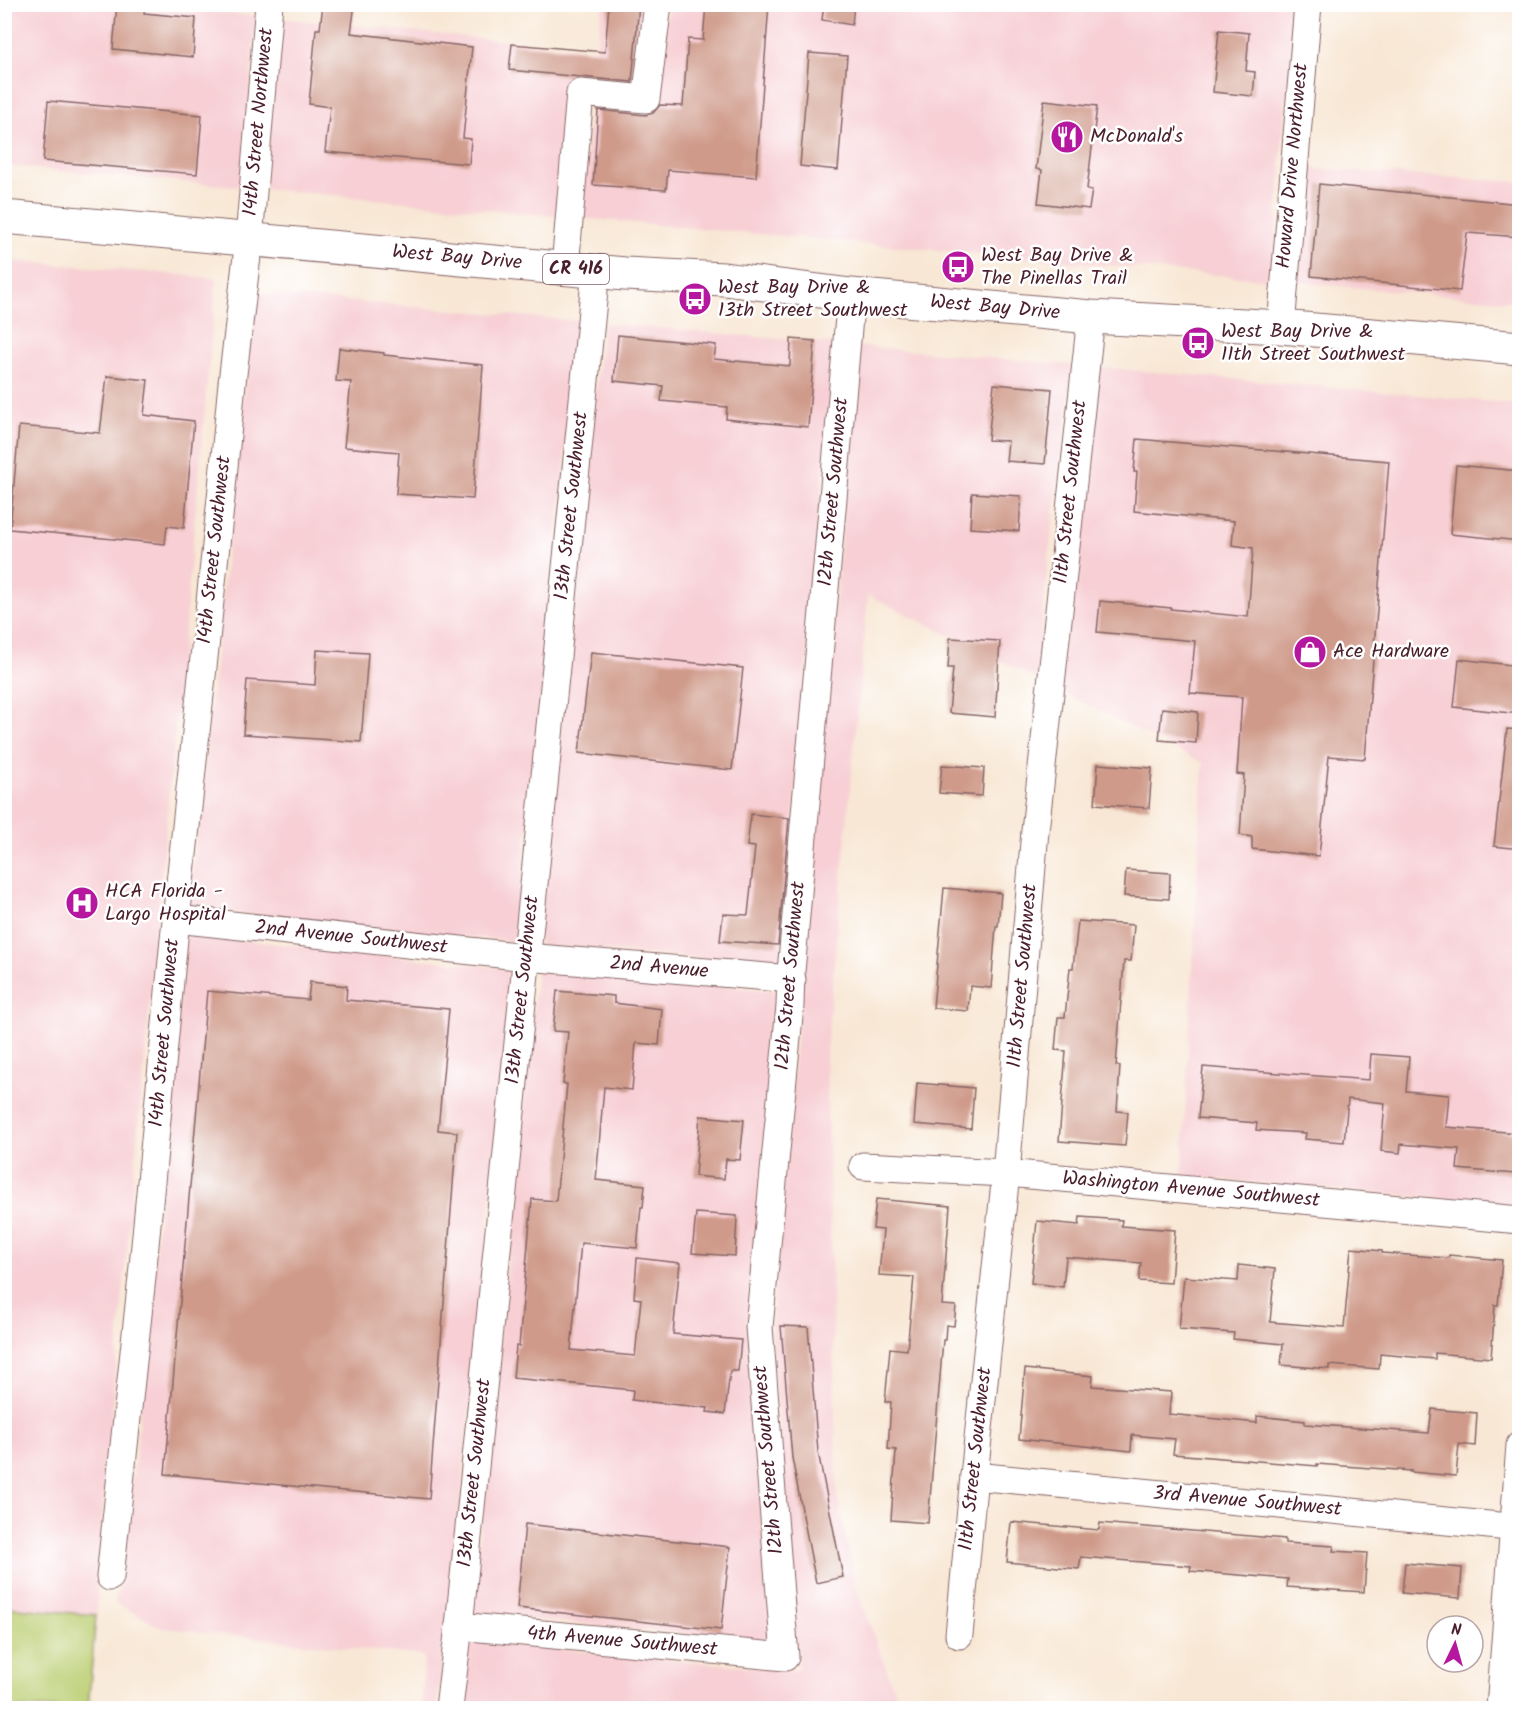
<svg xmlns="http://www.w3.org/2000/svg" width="1524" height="1713" viewBox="0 0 1524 1713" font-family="Kalam,sans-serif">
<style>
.built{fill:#f7cfd4}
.green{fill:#bacd70;stroke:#82764e;stroke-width:1.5}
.building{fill:#cf9a89}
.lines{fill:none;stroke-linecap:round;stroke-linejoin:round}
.street-casing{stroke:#876566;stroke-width:29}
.primary-casing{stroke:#876566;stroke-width:35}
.street{stroke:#fff;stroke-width:27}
.primary{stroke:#fff;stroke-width:33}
.labels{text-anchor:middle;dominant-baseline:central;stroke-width:5;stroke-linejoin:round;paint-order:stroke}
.shield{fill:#fff;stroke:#80626b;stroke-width:1.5}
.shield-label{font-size:18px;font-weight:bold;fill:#4a1f2b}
.street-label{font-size:20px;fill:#4a1f2b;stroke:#fff}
.poi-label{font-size:20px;fill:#4a1f2b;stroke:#fff;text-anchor:start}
</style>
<rect width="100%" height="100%" fill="#fff"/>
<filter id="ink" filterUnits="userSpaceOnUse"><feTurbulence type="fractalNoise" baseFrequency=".0167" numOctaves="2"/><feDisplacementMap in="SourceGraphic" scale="12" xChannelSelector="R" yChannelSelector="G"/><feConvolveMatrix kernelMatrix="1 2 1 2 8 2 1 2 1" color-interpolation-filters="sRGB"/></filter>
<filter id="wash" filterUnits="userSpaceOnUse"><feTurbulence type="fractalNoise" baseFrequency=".008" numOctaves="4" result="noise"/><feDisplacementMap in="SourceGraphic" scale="24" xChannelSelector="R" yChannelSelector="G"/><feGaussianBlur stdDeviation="1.35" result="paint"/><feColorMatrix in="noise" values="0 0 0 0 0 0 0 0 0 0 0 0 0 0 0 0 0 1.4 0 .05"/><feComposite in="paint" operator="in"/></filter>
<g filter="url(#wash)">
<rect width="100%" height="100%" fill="#f8e7d4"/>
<g class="built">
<path d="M4,5H128L256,16L242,187L5,166Z"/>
<path d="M603,5H646L636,85L582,80L557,216L265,189L279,18L596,50Z"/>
<path d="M669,5H1296L1280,166H1282L1272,280L581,218L591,107L645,112Z"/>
<path d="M1305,168L1519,182V302L1295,282Z"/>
<path d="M4,260L217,278L101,1529L96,1615L5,1607Z"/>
<path d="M255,293L579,321L516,942L189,908Z"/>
<path d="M603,323L835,344L780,965L539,945Z"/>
<path d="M858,346L1073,365L1048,562L1037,679L868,595L826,1052L837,1494L857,1590L901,1708H461L469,1641L774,1669L775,1671H795L798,1668V1645L796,1644L771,1327Z"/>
<path d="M1097,367L1519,404V1206L1182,1176L1203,763L1059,691Z"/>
<path d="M186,934L513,969L448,1625L437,1708H422L424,1656L162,1628L115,1603L116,1591H119L137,1442Z"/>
<path d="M537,971L779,991L747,1328L772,1642L472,1614Z"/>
</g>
<path class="green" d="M5,1607L96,1615L88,1708H5Z"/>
<g id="blocks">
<g class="building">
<path d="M117,4H145L144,13L196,18L193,57L113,49Z"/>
<path d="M323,4H355L351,33L472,47L463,138L471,139L469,164L325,152L330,107L309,104L316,29H320Z"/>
<path d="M609,4H639L632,82L509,70L512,44L605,52Z"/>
<path d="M706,4H769L756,177L668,170L666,190L593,185L598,110L645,115L653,113L660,105L683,106L688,39L703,40Z"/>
<path d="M824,4H854L852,25L822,20Z"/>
<path d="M1219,30L1249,33L1246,71L1255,72L1253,96L1213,92Z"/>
<path d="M809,53L847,56L838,170L800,166Z"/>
<path d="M1044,100L1097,106L1087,189L1092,190L1089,209L1038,203L1042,170L1036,169Z"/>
<path d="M48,101L202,115L197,174L43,161Z"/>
<path d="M1319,184L1520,204V237L1467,233L1460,291L1311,276Z"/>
<path d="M618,335L716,345L714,359L790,366L791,339L815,341L808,427L726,419L727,407L661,401L663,386L614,381Z"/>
<path d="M339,348L384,353V355L483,365L473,499L396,494L399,452L344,447L351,382L336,381Z"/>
<path d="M107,376L148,380L144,415L194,421L184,528L167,526L165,544L10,529L19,426L100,433Z"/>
<path d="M994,384L1052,389L1045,464L1006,461L1008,441L988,440Z"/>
<path d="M1137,439L1389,461L1365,759L1329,756L1319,856L1252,849V837L1240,835L1244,775L1237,774L1242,697L1190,693L1195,641L1097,632L1100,601L1171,608V609L1248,617L1253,548L1232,545L1234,521L1134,511L1137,472H1134Z"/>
<path d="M1456,465L1520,471V541L1450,534Z"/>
<path d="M972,493L1021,496L1019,531L970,528Z"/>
<path d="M950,638L1000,641L995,717L949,713L953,668H948Z"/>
<path d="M317,650L368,653L361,742L243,734L247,680L315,685Z"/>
<path d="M591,652L743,668L732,770L579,753Z"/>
<path d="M1459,659L1520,666V714L1454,707Z"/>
<path d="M1162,708L1198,712L1196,743L1159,740Z"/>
<path d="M1507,729L1520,730V849L1494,846Z"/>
<path d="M1098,764L1152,768L1149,808L1095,804Z"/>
<path d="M942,765L984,768L982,796L939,793Z"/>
<path d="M751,814L789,818L778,945L720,941L723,914L748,915L755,847L747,846Z"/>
<path d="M1126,870L1170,873L1169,899L1124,896Z"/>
<path d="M944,888L1001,893L998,926H996L991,988L970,986L968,1011L933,1008Z"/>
<path d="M1078,921L1134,925L1131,961H1124L1116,1066H1120L1117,1111L1128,1112L1125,1146L1059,1141L1066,1051L1055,1050L1058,1017H1065L1070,968H1073Z"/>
<path d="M310,982L347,986L346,1000L449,1009L438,1130L457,1132L429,1499L165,1474L207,991L308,1000Z"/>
<path d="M557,991L614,996V1003L662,1009L659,1045L636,1043L632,1090L604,1087L596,1180L645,1185L643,1207H641L637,1248L581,1243L571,1350L635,1356L641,1299L634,1298L637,1258L680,1263L673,1334L741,1340L738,1371H730L725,1414L707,1412L708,1408L632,1400L633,1390L513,1378L516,1346H519L532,1199L556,1201L567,1084H563L568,1032L553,1031Z"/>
<path d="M1371,1054L1409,1057L1406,1091L1449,1095L1446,1127L1518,1133L1515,1174L1457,1169L1459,1149L1401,1144L1400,1153L1381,1151L1385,1103L1348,1099L1344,1142L1305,1139L1306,1133L1256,1130L1257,1123L1198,1118L1203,1067L1369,1080Z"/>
<path d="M917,1083L974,1088L971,1129L914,1124Z"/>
<path d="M700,1116L744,1120L740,1160L726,1159L724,1179L695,1176Z"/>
<path d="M876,1199L950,1206L942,1305L956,1306L954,1326L946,1325L945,1340H943L928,1523L891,1520L896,1450L888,1449L891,1402H885L890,1348L907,1350L914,1277L879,1275L883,1230L873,1229Z"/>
<path d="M696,1213L737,1216L735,1256L692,1253Z"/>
<path d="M1080,1217L1122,1220L1121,1226L1175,1230L1171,1283L1139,1281L1141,1263L1066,1257L1063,1287L1031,1283L1037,1221L1079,1225Z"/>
<path d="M1351,1248L1382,1251V1253L1448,1258L1449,1255L1502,1260L1498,1305H1495L1491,1358L1435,1353V1359L1380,1354L1379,1369L1329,1365V1369L1281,1365L1283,1344L1233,1339L1234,1333L1179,1329L1184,1277L1238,1281L1239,1265L1275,1269L1270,1322L1344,1328Z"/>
<path d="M781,1326L808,1327L818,1452L843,1577L816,1583L792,1458Z"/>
<path d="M1025,1369L1093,1376L1092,1386L1171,1392L1169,1414L1257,1423V1416L1305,1421V1424L1429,1433L1432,1409L1477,1413L1475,1446L1459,1444L1456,1476L1410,1472L1411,1471L1317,1464V1466L1173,1454L1175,1439L1132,1435L1131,1451L1019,1439Z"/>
<path d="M1011,1522L1099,1530L1100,1523L1285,1539V1543L1334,1546L1333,1551L1367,1553L1364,1592L1287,1587L1288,1579L1190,1571L1191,1566L1081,1557L1079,1569L1007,1562Z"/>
<path d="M525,1524L730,1547L721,1630L517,1608Z"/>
<path d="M1405,1563L1462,1568L1460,1598L1402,1593Z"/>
</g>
</g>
</g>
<g filter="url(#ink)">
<use href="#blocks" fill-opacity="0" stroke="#876566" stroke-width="1.5"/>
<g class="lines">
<defs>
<g id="street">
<path d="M565,268L580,93L646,99L658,4"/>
<path d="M1281,327L1308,4"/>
<path d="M176,919L526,957L792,979"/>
<path d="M863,1166L1006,1173L1520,1220"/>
<path d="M974,1476L1520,1528"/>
<path d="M110,1577L142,1277L174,939L221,498L232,383L249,239L269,4"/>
<path d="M459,1626L785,1657L759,1327L790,1006L791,972L851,295"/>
<path d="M959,1635L974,1476L1006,1173L1035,831L1091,317"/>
<path d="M449,1708L459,1626L596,271"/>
<path d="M1500,1708L1520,1445"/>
</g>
<path id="primary" d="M4,217L625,274L724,279L851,295L1091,317L1281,327L1520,348"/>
</defs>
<use href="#street" class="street-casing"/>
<use href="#primary" class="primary-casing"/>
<use href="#street" class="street"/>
<use href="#primary" class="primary"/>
</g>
</g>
<defs>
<symbol id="restaurant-disc" viewBox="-11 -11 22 22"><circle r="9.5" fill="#b5179e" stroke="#fff"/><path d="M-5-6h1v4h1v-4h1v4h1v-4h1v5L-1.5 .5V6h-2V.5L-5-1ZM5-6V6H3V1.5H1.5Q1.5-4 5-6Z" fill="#fff"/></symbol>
<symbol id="bus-disc" viewBox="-11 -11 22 22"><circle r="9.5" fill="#b5179e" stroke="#fff"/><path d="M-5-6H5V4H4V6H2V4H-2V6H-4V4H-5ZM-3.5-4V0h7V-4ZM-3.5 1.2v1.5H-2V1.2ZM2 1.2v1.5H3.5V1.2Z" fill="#fff"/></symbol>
<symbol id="shop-disc" viewBox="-11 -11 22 22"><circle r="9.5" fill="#b5179e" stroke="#fff"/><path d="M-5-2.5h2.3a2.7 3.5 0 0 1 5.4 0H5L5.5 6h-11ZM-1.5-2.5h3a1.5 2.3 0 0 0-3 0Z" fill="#fff"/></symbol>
<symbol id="hospital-disc" viewBox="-11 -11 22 22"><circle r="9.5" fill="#b5179e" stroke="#fff"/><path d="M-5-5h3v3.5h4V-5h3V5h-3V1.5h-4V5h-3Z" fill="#fff"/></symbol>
</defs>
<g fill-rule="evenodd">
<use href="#restaurant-disc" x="1048" y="118" width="38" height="38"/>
<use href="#bus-disc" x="939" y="248" width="38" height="38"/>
<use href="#bus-disc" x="676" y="280" width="38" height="38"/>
<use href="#bus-disc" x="1179" y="324" width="38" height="38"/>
<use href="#shop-disc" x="1291" y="633" width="38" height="38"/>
<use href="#hospital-disc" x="63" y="884" width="38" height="38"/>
</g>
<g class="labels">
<rect class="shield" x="543" y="254" width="66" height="30" rx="4.5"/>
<g class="shield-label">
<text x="576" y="269">CR 416</text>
</g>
<g class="street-label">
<text transform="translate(259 122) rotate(-85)">14th Street Northwest</text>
<text transform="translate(1293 166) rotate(-85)">Howard Drive Northwest</text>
<text transform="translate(457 258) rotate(5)">West Bay Drive</text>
<text transform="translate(995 308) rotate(5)">West Bay Drive</text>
<text transform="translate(834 492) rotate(-85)">12th Street Southwest</text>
<text transform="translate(1071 492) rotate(-84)">11th Street Southwest</text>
<text transform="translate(572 506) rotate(-84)">13th Street Southwest</text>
<text transform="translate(215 550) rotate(-84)">14th Street Southwest</text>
<text transform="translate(351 938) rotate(6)">2nd Avenue Southwest</text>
<text transform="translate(659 968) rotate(5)">2nd Avenue</text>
<text transform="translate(791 976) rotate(-85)">12th Street Southwest</text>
<text transform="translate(1023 976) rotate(-85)">11th Street Southwest</text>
<text transform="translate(523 990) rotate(-84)">13th Street Southwest</text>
<text transform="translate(165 1033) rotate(-85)">14th Street Southwest</text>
<text transform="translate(1191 1190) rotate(5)">Washington Avenue Southwest</text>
<text transform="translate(976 1459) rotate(-84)">11th Street Southwest</text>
<text transform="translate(769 1460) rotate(-95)">12th Street Southwest</text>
<text transform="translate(475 1473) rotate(-84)">13th Street Southwest</text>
<text transform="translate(1247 1502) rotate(5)">3rd Avenue Southwest</text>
<text transform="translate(622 1642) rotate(5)">4th Avenue Southwest</text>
</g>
<g class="poi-label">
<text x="1090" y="137">McDonald's</text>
<text x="981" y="256">West Bay Drive &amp;<tspan x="981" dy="23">The Pinellas Trail</tspan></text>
<text x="718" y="288">West Bay Drive &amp;<tspan x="718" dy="23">13th Street Southwest</tspan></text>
<text x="1221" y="332">West Bay Drive &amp;<tspan x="1221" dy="23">11th Street Southwest</tspan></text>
<text x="1333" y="652">Ace Hardware</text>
<text x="105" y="892">HCA Florida -<tspan x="105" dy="23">Largo Hospital</tspan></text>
</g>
</g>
<rect width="1524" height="1713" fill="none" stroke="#fff" stroke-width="24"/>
<g transform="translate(1455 1644) rotate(5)"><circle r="28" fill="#ffffff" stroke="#b7a5aa" stroke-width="1.5"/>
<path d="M0-4.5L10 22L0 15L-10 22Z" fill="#b5179e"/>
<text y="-9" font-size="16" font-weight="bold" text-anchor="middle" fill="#4a1f2b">N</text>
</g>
</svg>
